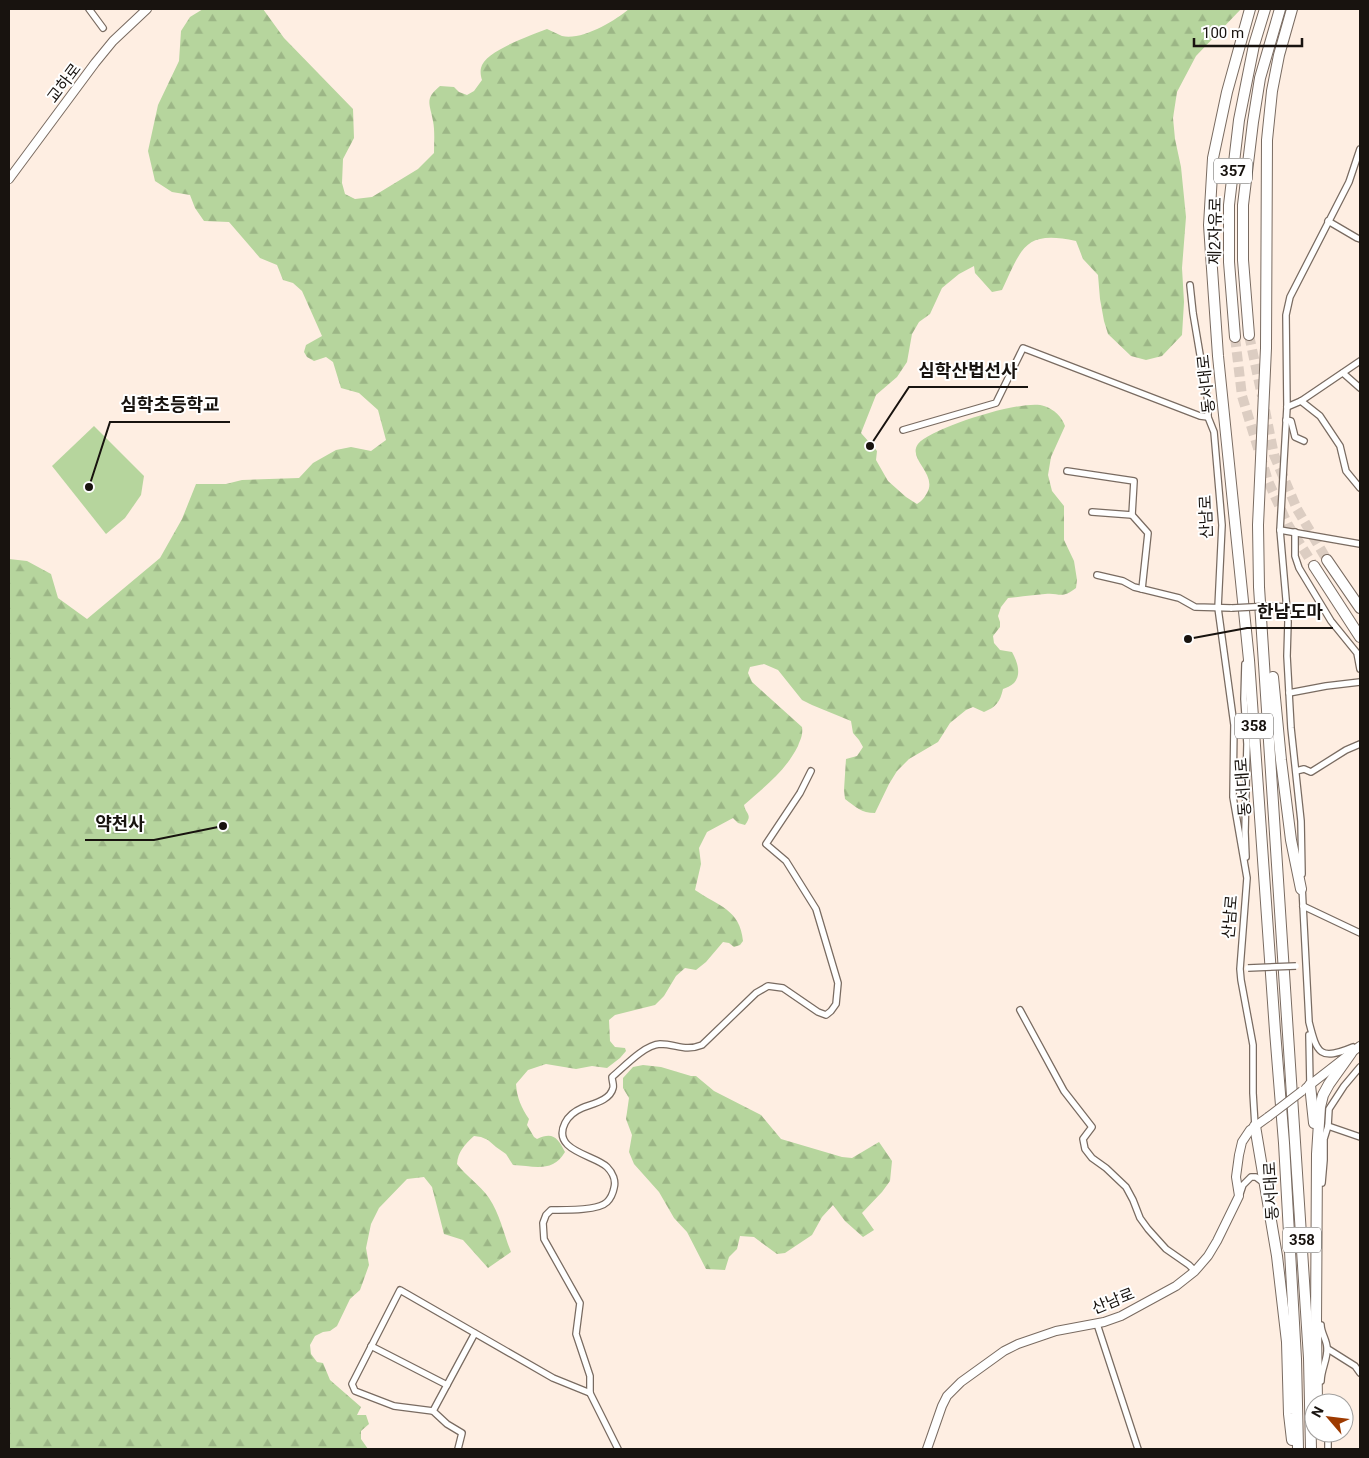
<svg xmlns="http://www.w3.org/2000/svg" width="1369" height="1458" viewBox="0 0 1369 1458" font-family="Roboto,'Noto Sans KR',sans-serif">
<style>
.forest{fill:url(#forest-firs)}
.garden{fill:#b6d59d}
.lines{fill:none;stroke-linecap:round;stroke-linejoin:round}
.trunk-tunnel{stroke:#dccdc2;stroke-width:10;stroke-dasharray:10 5;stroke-linecap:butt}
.minor-casing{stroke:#796b61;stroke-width:8}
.tertiary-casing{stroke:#796b61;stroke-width:10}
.trunk-casing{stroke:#796b61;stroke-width:12}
.minor{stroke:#fff;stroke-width:5.5}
.tertiary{stroke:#fff;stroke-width:8}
.trunk{stroke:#fff;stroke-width:10}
.minor-bridge-casing{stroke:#796b61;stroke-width:8;stroke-linecap:butt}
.tertiary-bridge-casing{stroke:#796b61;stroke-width:10;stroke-linecap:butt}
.minor-bridge{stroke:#fff;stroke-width:5.5}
.tertiary-bridge{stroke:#fff;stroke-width:8}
.labels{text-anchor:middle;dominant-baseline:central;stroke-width:4;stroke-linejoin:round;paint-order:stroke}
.shield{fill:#fff;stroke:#5d5a57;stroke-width:1}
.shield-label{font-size:15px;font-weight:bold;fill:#18130f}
.street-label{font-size:16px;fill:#18130f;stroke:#fff}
.leader{fill:none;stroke:#18130f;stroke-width:2}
.callout-dot{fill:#18130f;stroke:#fff;stroke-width:2}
.callout-label{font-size:18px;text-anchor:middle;font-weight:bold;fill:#18130f;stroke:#fff;stroke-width:4;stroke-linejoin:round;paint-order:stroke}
</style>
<defs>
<pattern id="forest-firs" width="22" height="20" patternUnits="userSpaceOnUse" patternTransform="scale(1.25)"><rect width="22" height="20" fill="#b6d59d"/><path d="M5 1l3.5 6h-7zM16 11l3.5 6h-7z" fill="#9cb686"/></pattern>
</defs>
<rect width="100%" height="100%" fill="#feeee2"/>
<g class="forest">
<path d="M203,9H263L284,38L353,109L354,138L343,159L342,183L345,194L355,199L372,197L418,169L434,153C434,143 435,131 433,121C430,104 424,99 440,86L454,87L459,92L467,95L474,91L482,80C481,77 480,72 481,68C484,51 532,35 547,29C552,31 557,34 562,36C581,41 615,21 629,9H1241L1196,56L1177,92L1173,118L1175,139L1181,167L1186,217L1182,268L1184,302L1182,335L1162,356L1146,360L1131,356L1108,334L1104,321L1100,299L1098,275L1083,259L1076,241C1024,230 1022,248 1002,290L992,292L975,273L974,266L959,274L942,288L930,314L919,322L912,334L907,362L897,377L876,395L861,433L877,451L876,460L888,481L906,497L917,504C922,501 924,498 927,493C938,474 907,459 918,444C931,428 1025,398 1044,406C1054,409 1062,417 1065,426L1051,457L1048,475L1052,491L1064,506V540L1074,561L1077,580L1076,588C1061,600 1059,592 1045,594C1032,595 1020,597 1008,598L1001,607L998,616L1000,622V627L993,636L994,643L1000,650L1012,652C1017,661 1022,674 1014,683C1011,686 1006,688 1003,689C1000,702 996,707 984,712L973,707L966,710L950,723L938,742L909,759L897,771L889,784L875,813C861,813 856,807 845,799L844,790L846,759L857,756L863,747L859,740L853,733L851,721L812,705L802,700L778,670L764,664L750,667L748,673L752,682L802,727C803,735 801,738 798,746C784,773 766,785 744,805C746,815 753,814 745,825L738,823L733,818L707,832L699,848L701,864L695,890C718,906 740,909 743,941L740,945L734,947L729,943L723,942L706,962L696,970L685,968L676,976L664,996L655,1005L615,1015L609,1020L610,1041L615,1047L625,1048L626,1051L620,1058L607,1068L592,1066L576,1069L546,1064L528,1070L516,1084C517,1098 521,1107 529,1119L527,1125L534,1137L537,1139C553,1131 558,1138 565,1152C553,1173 534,1166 513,1165L506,1154L496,1147L488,1140L481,1137L474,1136C464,1145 458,1152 457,1164C467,1177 480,1185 489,1198C500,1214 504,1235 511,1252L488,1268L463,1240L444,1234L432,1187L424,1177L407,1179L379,1208L371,1224L366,1248L369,1265L360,1290L350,1299L337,1326L330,1331L323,1332L315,1336L310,1345L311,1354L317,1362L323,1363L330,1380L361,1407L357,1415H366L369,1424L361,1431V1439L368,1449H9V559L27,561L51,574L58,598L87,619L160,558L182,519L196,484H226L242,480L299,478L313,463L336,450L351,447L371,451L386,440L378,410L359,393L341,388L333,362L326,357L314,361L307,357L304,352L306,345L322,336L302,291L293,283L283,280L277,265L260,258L229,222L204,221L195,208L190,195L172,192L155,181L148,151L158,105L179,61L181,31L190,17Z"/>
<path d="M643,1065L661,1067L691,1076H696L714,1091L761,1115L781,1139L842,1157L852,1158L879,1142L892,1161L890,1181L882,1192L862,1213L874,1230L863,1237L845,1221L833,1205L822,1217L812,1235L785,1253L777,1254L754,1237L740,1236L737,1249L729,1257L725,1270L706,1269L687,1232L674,1218L659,1192L634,1164L629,1152L632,1135L626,1119L629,1098L623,1088V1078L633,1067Z"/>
</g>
<path class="garden" d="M94,426L144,476L141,495L125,518L106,534L52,466Z"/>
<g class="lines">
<g class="trunk-tunnel">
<path d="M1249,335L1262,396"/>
<path d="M1235,337L1242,396L1268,481L1288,525L1314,566"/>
<path d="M1265,410L1274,455L1297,509L1327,560"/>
</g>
<defs>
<g id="minor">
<path d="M89,9L103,28"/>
<path d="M1328,221L1357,238L1360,239"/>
<path d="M1190,285L1193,313L1208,402V417L1214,432L1222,525L1218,608L1234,725L1233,797L1247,878L1240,969L1241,980L1253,1045V1093L1255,1126"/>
<path d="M1343,373L1360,388"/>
<path d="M1301,401L1320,416L1340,446L1346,471L1360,488"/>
<path d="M1287,407L1301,401L1360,361"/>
<path d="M1286,420L1291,421L1295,437L1304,441"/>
<path d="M903,430L996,403L1023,348L1200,416L1208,417"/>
<path d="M1067,471L1134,481L1132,515"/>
<path d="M1092,512L1132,515L1148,533L1142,589"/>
<path d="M1280,530L1360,544"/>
<path d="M1295,532V556L1299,568L1331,621L1357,653L1360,669"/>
<path d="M1097,575L1123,581L1134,587L1179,598L1195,607L1232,608"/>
<path d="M1271,606L1286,607"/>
<path d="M1245,664L1244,699L1247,744L1245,832L1246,857"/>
<path d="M1289,693L1326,686L1360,682"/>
<path d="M1296,771L1304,769L1311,772L1346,750L1360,744"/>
<path d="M1302,874L1301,821L1291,728L1287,656L1288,622L1280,530L1287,407L1286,315L1290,297L1349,182L1360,149"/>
<path d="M1302,886L1309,1022C1317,1054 1320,1061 1353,1047"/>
<path d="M1303,906L1360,933"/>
<path d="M1020,1010L1064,1091L1092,1127L1083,1139L1085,1149L1092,1158L1106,1168L1126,1187L1133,1200L1140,1218L1148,1229L1166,1249L1189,1265L1195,1271"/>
<path d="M1309,1035L1310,1085"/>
<path d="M1328,1126L1360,1137"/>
<path d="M1322,1183L1324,1160V1139L1328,1126L1329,1109L1344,1086L1360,1067"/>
<path d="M1240,1194L1243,1185L1251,1177H1256L1264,1183"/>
<path d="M1097,1324L1138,1449"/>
<path d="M1321,1325C1321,1333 1327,1340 1327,1348C1328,1358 1321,1370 1321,1381"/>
<path d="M475,1333L433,1411L394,1406L355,1391L352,1384L400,1290L553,1378L590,1393"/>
<path d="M371,1346L447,1385"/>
<path d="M1328,1349L1355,1366L1360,1373"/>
<path d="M433,1411L447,1424L462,1433L458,1449"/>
<path d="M1328,1433V1449"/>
<path d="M618,1449L590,1393V1376L576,1334L580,1303L544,1239L543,1223L546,1215L551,1210C564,1210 598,1211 607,1202C610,1199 613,1193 614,1188C616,1181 613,1173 607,1167C595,1155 551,1151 565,1123C568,1117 575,1111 582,1108C591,1104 610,1101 613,1088C614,1085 612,1081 612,1077C624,1067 644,1045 660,1044C677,1044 684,1052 702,1045L756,993L768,986L783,988L818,1012L826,1015L831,1011L836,1004L838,983L816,909L786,861L766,844L800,793L811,771"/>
</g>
<g id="tertiary">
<path d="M9,179L95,63L113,41L147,9"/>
<path d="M1306,1088L1360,1046"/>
<path d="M927,1449L942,1406L947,1396L961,1382L1004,1351L1018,1344L1056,1331L1104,1322L1121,1316L1176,1286L1195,1271L1208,1256L1217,1241L1239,1196L1236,1177L1239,1155L1242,1142L1250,1130L1268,1117"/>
</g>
<g id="trunk">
<path d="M1250,9L1227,92L1213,158L1209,225L1218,356L1249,660L1275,1031L1284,1143L1296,1359L1298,1449"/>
<path d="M1292,9L1279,55L1272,91L1267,140L1266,348L1258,525L1259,587L1309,1358L1311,1449"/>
<path d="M1249,335L1243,260V205L1253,122L1260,78L1280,9"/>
<path d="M1235,337L1229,262V205L1239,120L1254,45L1265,9"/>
<path d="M1327,560L1360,608"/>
<path d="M1314,566L1360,637"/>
<path d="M1273,677L1281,760L1291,840L1301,889"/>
<path d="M1310,1085L1314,1123"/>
<path d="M1255,1126L1277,1256L1287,1342L1289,1414L1292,1440"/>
<path d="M1317,1403L1316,1326L1317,1154L1320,1107L1323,1095L1329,1084L1351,1053"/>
</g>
</defs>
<use href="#minor" class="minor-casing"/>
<use href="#tertiary" class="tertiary-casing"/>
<use href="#trunk" class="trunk-casing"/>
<use href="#minor" class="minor"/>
<use href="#tertiary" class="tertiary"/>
<use href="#trunk" class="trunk"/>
<defs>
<g id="minor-bridge">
<path d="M1232,608L1271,606"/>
<path d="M1248,968L1296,966"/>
</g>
<path id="tertiary-bridge" d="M1268,1117L1302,1091"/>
</defs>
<use href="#minor-bridge" class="minor-bridge-casing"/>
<use href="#tertiary-bridge" class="tertiary-bridge-casing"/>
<use href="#minor-bridge" class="minor-bridge"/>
<use href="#tertiary-bridge" class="tertiary-bridge"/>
</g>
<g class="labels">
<g class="shield">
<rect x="1214" y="158.5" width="38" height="25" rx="4"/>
<rect x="1235" y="713.5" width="38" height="25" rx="4"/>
<rect x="1283" y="1227.5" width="38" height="25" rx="4"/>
</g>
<g class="shield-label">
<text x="1233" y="171">357</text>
<text x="1254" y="726">358</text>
<text x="1302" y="1240">358</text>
</g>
<g class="street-label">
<text transform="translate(64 83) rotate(-53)">교하로</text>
<text transform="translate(1215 231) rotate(-89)">제2자유로</text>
<text transform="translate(1206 384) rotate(-96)">동서대로</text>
<text transform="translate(1206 517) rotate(-92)">산남로</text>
<text transform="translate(1243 787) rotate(-94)">동서대로</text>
<text transform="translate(1230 917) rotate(-85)">산남로</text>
<text transform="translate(1271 1191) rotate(-93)">동서대로</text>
<text transform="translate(1113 1301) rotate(-22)">산남로</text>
</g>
</g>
<path class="leader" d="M870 446L909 387H1028M89 487L110 422H230M1188 639L1247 628H1333M223 826L154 840H85"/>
<g class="callout-dot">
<circle cx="870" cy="446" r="5"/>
<circle cx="89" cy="487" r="5"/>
<circle cx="1188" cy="639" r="5"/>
<circle cx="223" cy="826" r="5"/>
</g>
<g class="callout-label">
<text x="968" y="377">심학산법선사</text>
<text x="170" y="411">심학초등학교</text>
<text x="1290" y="618">한남도마</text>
<text x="120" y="830">약천사</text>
</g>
<rect width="1369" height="1458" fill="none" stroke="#18130f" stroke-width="20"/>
<g transform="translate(1329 1418) rotate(298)"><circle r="24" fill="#ffffff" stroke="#a3a19f"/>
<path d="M0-4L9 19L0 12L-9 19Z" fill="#9d3a00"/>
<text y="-8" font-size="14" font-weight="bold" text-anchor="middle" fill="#18130f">N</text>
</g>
<path d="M1194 38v8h108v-8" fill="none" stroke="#18130f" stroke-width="2.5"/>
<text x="1202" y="38" font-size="15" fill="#18130f" stroke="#ffffff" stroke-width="4" paint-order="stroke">100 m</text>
</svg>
